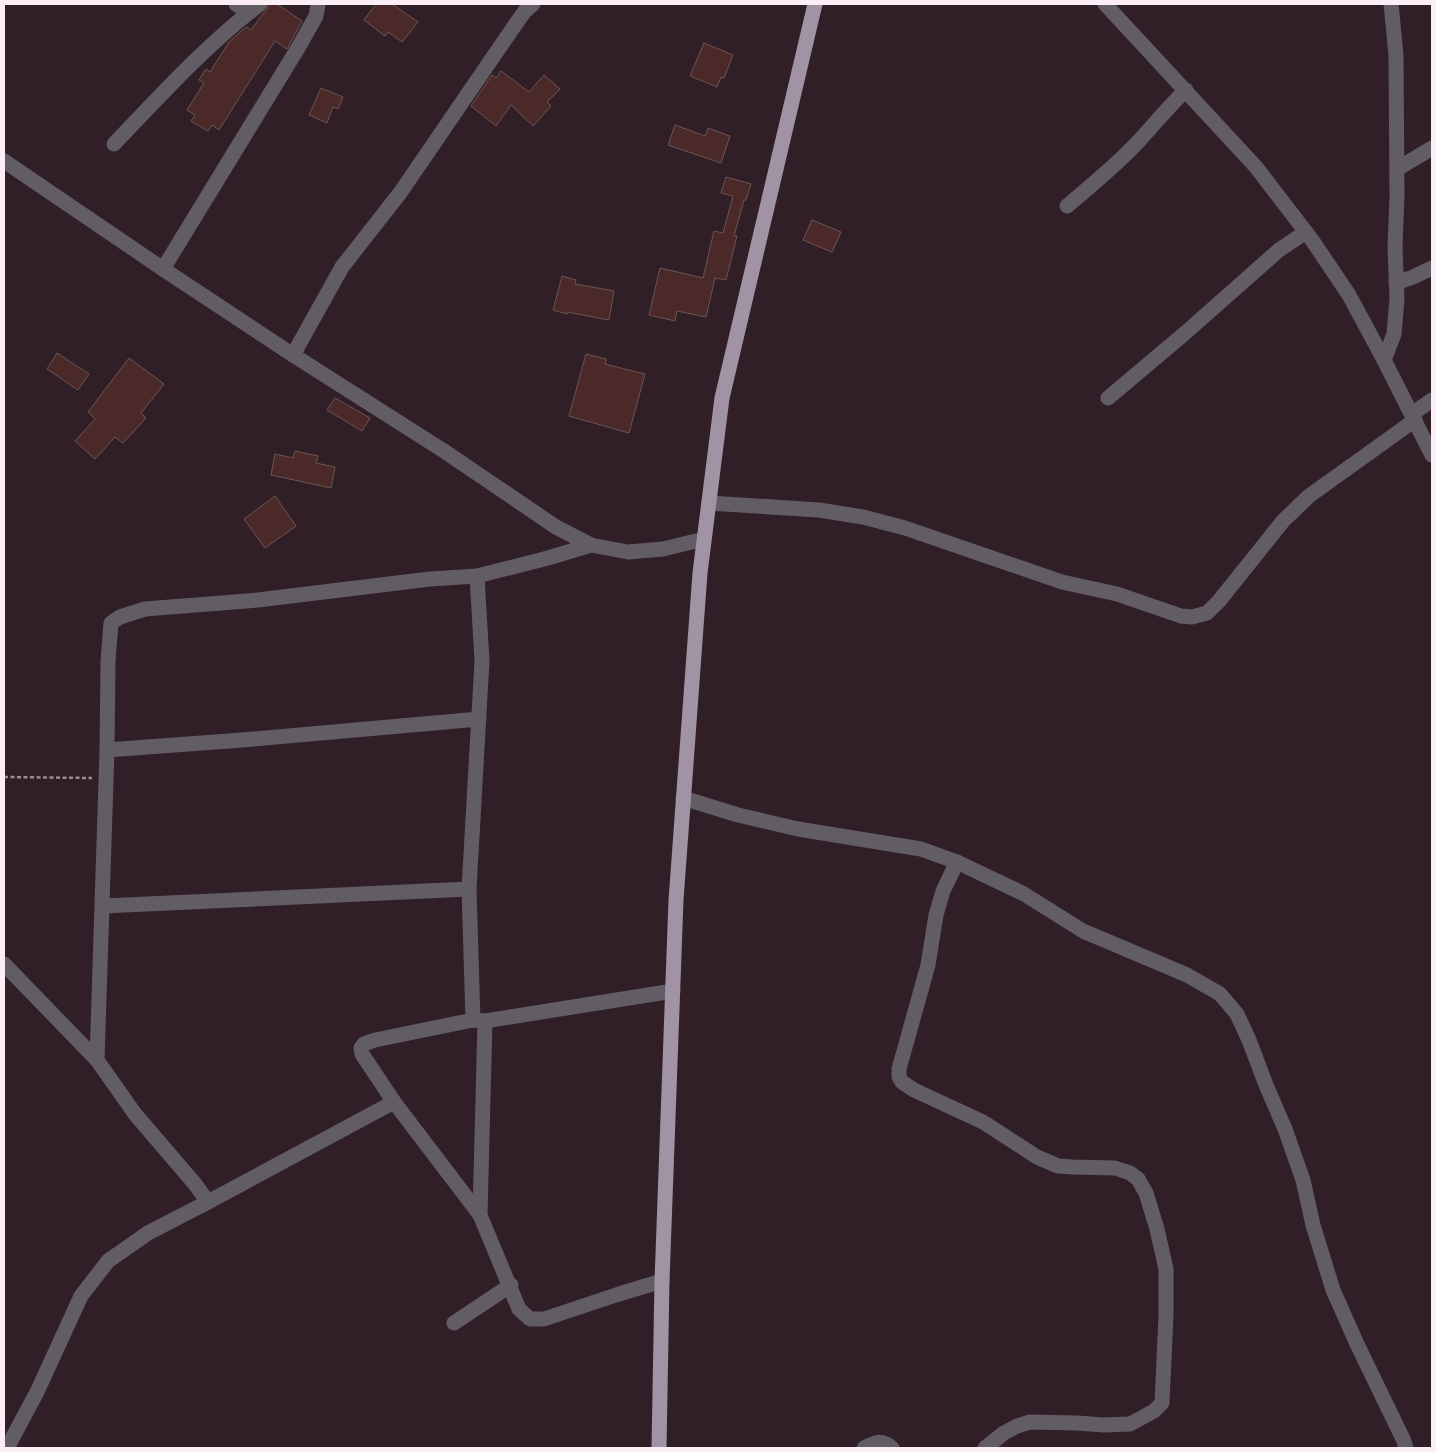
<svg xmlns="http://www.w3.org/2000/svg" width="1436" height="1452" viewBox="0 0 1436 1452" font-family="Overpass,sans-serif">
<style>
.building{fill:#4b2929;stroke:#6c5554}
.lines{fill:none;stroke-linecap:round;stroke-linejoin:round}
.path{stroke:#9a8b92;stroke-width:2.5;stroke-dasharray:4 2.5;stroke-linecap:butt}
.minor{stroke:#625c64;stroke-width:15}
.major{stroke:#a093a3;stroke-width:15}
</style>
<rect width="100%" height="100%" fill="#301f27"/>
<g class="building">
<path d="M269,4H277L302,21L287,49L275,41L219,130L212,125L208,131L191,121L195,115L187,110L204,83L199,80L206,69L210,72L229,42L246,27L251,30L262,15L268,8Z"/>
<path d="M376,4H392L418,22L402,42L388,32L385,36L364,20Z"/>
<path d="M704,43L733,55L724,78L721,77L717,87L690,76Z"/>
<path d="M501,71L529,92L544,75L560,89L547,102L551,106L533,126L511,105L496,126L471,106L492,75L496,78Z"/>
<path d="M321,88L343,97L338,109L333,107L327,123L309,115Z"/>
<path d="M675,125L705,136L708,128L730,136L721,163L668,145Z"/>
<path d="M726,177L751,184L746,200H744L734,236H737L726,280L715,278L706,317L677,311L675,321L649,315L660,268L703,278L714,231L723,233L733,196L721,193Z"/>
<path d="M812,220L841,232L832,252L803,240Z"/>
<path d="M562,276L576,280L575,284L614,291L609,320L567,312V314L553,310Z"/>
<path d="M57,353L89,374L78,390L47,369Z"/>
<path d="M586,354L606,359L605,364L645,374L629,433L569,416Z"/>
<path d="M129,358L164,384L141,413L146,418L123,443L115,437L95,459L75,441L95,419L88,412Z"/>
<path d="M335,398L370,418L362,431L327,410Z"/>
<path d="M295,451L318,456L316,463L335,467L331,488L271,475L275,454L293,458Z"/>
<path d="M275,496L296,526L265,548L244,519Z"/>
</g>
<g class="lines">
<path class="path" d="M4,777L92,778"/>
<g class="minor">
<path d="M236,4L248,13"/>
<path d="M1105,4L1256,167L1312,240L1349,295L1384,360L1432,455"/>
<path d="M114,144C160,96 206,45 260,4"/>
<path d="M4,161L163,269L293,355L444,451L556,527L591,545L628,552L663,549L704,539"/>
<path d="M1397,169L1432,148"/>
<path d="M1067,206C1091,186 1115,166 1136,144C1153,126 1168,107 1186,90"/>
<path d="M163,269L298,48L316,16L318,4"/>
<path d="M1396,283L1413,277L1432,268"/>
<path d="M293,355L342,267L400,193L515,25L525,11L533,4"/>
<path d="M1384,360L1394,334L1397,299L1395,246L1397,197L1396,55L1391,4"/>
<path d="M1108,398L1184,334L1279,250L1306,232"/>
<path d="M1412,414L1432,400"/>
<path d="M709,503L819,510L863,517L905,528L1062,582L1117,594L1181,616L1192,617L1207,613L1219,601L1283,521L1309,496L1415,420"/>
<path d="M107,750L108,661L111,623L120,617L145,609L258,600L430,579L477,576L548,558L591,545"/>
<path d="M683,798L738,815L798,829L921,849L957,862L1024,894L1083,931L1187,975L1220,994L1237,1014L1249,1040L1266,1085L1285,1129L1303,1180L1313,1225L1333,1290L1357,1344L1404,1441L1406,1448"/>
<path d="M957,862L943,891L936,915L928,965L899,1069V1077L902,1082L914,1090L983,1122L1037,1157L1058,1166L1073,1167L1115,1168L1130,1173L1138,1179L1146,1193L1157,1229L1166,1269V1316L1162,1403L1154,1411L1130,1424L1104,1425L1077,1423L1030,1422L1017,1426L1004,1433L985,1448"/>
<path d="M103,906L469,889"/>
<path d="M4,964L97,1060L135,1114L195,1184L208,1202"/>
<path d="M473,1020L469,889L482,661L477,576"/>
<path d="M97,1060L107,750L242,740L479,719"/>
<path d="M480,1215L485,1021"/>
<path d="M662,1281L619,1294L544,1319H530L519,1309L480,1215L394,1102L362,1054L361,1048L364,1044L375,1040L473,1020L485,1021L673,991"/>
<path d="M454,1323L511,1285"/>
<path d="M7,1448L37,1392L81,1296L108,1261L148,1233L208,1202L394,1102"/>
<path d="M864,1448C875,1442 882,1439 892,1448"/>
</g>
<path class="major" d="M659,1448L662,1281L676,900L700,573L722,398L815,4"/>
</g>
<rect width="1436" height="1452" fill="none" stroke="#fbeef4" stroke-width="10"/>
</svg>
